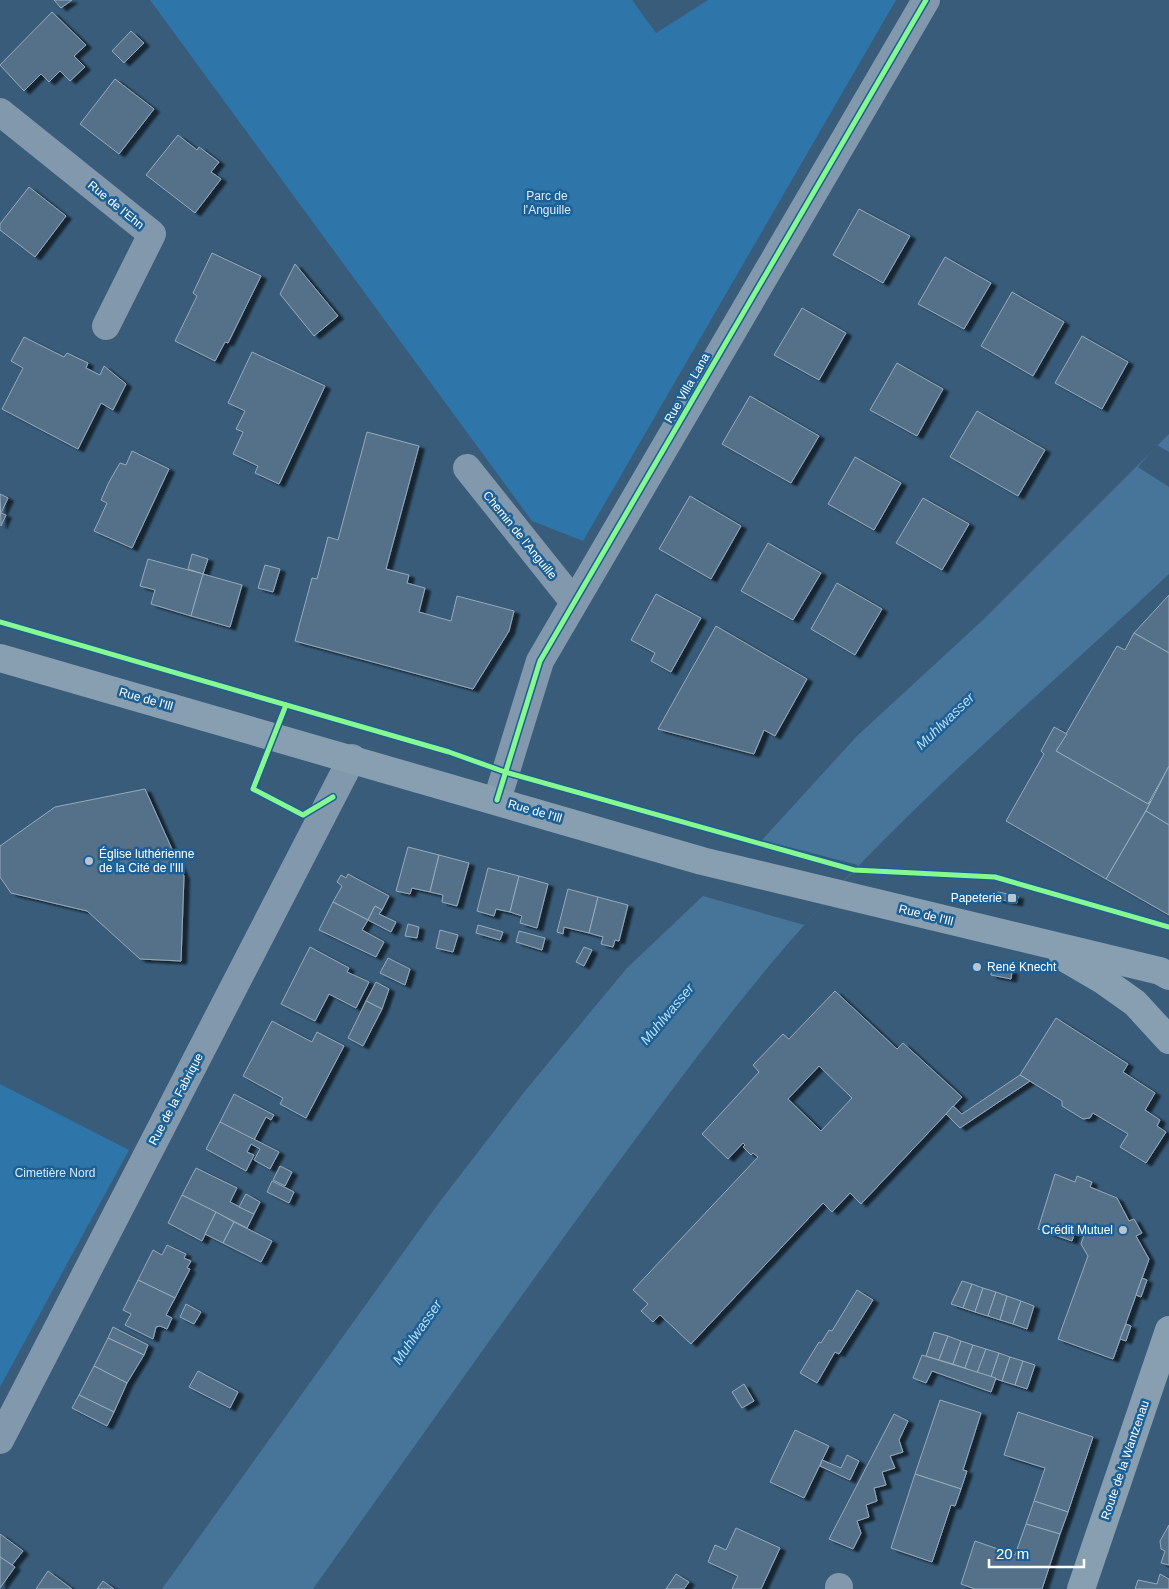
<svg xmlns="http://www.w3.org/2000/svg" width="1169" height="1589" viewBox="0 0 1169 1589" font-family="Helvetica,sans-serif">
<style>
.green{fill:#2e75aa}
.water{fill:#47759a}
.pier{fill:#385c7a}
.building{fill:#557189;stroke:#96aaba;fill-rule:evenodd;filter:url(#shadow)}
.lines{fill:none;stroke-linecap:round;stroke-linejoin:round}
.street{stroke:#8198ad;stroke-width:28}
.secondary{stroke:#889fb1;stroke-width:28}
.cycleway-casing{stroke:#1d6095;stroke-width:8}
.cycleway{stroke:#87f88f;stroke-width:5}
.poi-dot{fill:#b9c6d0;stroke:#1d6095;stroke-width:2}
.labels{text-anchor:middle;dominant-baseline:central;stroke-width:5;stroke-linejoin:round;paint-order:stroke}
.park-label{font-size:12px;fill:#d6ebfb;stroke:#1d6095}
.street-label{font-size:12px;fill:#fff;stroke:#1d6095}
.poi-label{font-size:12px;fill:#fff;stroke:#1d6095;text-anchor:start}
.water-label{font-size:14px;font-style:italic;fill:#bcdef6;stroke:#1d6095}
</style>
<defs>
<filter id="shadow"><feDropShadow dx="5.5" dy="3" stdDeviation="1" flood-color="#0009"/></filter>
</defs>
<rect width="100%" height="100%" fill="#385c7a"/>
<g class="green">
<path d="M150,0H632L656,33L708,0H896L583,541L532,521Z"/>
<path d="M0,1084L129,1150L0,1387Z"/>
</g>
<path class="water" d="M1169,434V574C1047,689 918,796 807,922C738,999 678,1082 617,1164C514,1305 414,1447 313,1589H162L438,1204L525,1091L627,968L762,840L857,736L984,619Z"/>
<g class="pier">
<path d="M1157,445L1169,452V487L1138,467Z"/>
<path d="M762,840L858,865L804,925L703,896Z"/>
</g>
<g class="building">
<path d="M54,0H72L61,8Z"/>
<path d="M52,12L86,45L74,56L85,67L70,81L60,71L49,82L41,74L24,91L0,65Z"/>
<path d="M131,31L144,43L124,63L112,51Z"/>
<path d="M115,79L154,109L119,154L80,124Z"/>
<path d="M178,135L197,150L199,147L219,162L211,172L221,179L195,213L146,175Z"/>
<path d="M29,187L66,216L35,257L0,230V224Z"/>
<path d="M859,209L910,236L883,283L833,255Z"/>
<path d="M212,253L261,276L228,343L225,342L215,361L175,341L197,296L193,293Z"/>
<path d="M945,257L991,283L964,329L918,304Z"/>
<path d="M295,264L338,316L314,336L280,294Z"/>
<path d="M1012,292L1064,322L1033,376L981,346Z"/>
<path d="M802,308L846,333L819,380L774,355Z"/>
<path d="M1082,336L1128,362L1102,409L1055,383Z"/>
<path d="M24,337L64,357L67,353L88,363L86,368L100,375L104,366L126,384L113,410L101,403L78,449L2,409L23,368L11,361Z"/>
<path d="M252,352L325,386L279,484L255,473L258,466L233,454L243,432L236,429L245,411L228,403Z"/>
<path d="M897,363L943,389L917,436L870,410Z"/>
<path d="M750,396L819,436L791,483L722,444Z"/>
<path d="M977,411L1045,450L1018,496L950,457Z"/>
<path d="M367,432L419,446L386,569L409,575L407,583L425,588L419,612L451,621L457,596L514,611L509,631L473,689L295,641L312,578L317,579L328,537L338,540Z"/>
<path d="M132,451L169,469L132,548L94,531L107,503L101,500L109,482L120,463L126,465Z"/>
<path d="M855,457L901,483L874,530L828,504Z"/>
<path d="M0,494L8,498L1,513L6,515L1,526Z"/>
<path d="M690,496L741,526L711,579L659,549Z"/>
<path d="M923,498L969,524L942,570L896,543Z"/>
<path d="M768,543L821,573L793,620L741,591Z"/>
<path d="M192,554L208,559L203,574L188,569Z"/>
<path d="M148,559L203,574L191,616L151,604L155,590L140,586Z"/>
<path d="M265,565L280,569L273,592L258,588Z"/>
<path d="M203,574L242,585L230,627L191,616Z"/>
<path d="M837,583L882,609L855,655L811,629Z"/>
<path d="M656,594L701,618L671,672L651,661L655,653L631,640Z"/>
<path d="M1169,595V653L1134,633Z"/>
<path d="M716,626L807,679L775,736L764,730L754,754L658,729Z"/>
<path d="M1134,633L1169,653V766L1148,804L1056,751L1117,646L1125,650Z"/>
<path d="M1054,727L1067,734L1056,751L1148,804L1152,800L1106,879L1006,821L1044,754L1041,751Z"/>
<path d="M1169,766V825L1146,811Z"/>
<path d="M145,789L184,876L181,961L140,959L87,911L11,893L0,877V846L55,807Z"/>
<path d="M1146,811L1169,825V915L1106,879Z"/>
<path d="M408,847L439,855L430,892L412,888L410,894L396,891Z"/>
<path d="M439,855L469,863L457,906L442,902L443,895L430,892Z"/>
<path d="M488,868L519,876L510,912L496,909L494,916L477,911Z"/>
<path d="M348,874L389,896L382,910L375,906L368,920L333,902L342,886L337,882L341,875L346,878Z"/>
<path d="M519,876L548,884L537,928L520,923L522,916L510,912Z"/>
<path d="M568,889L598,897L589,933L564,927L563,934L557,932Z"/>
<path d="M998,892L1018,896L1017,903L997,899Z"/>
<path d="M598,897L628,905L619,941L615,940L613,947L601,944L603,937L589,933Z"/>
<path d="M333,902L368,920L362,930L384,942L376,957L319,930Z"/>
<path d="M375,906L382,910L379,914L396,922L391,932L368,920Z"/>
<path d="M408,924L419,927L417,938L405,936Z"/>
<path d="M478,925L503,932L500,940L476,933Z"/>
<path d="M440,930L458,935L453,952L436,948Z"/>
<path d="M519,931L545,938L542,950L516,942Z"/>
<path d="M310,947L349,968L347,972L369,982L356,1008L329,994L315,1021L281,1004Z"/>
<path d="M584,947L592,950L584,966L576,962Z"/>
<path d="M388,958L410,969L405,985L380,973Z"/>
<path d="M992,968L1012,971L1011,979L991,975Z"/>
<path d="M376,982L389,989L382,1009L366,1001Z"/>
<path d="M835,991L897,1049L903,1043L962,1097L861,1204L850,1193L832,1212L823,1203L691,1344L660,1315L653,1322L641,1311L648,1304L633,1290L758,1157L753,1153L751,1155L743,1147L745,1145L743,1143L728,1159L702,1134L759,1072L753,1065L783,1034L789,1039ZM819,1066L852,1098L821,1131L788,1099Z"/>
<path d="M366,1001L382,1009L363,1046L348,1038Z"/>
<path d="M1056,1018L1128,1064L1123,1072L1155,1093L1145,1110L1160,1120L1157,1126L1166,1132L1146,1163L1120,1147L1128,1134L1093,1113L1090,1118L1083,1119L1062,1106V1101L1020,1075Z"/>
<path d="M272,1021L312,1042L317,1032L344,1046L306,1118L280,1104L283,1098L243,1076Z"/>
<path d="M1020,1075L1030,1081L960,1128L946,1114L953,1106L962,1114Z"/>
<path d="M234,1094L274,1115L271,1120L266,1117L254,1140L220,1122Z"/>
<path d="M220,1122L279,1152L270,1169L254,1160L260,1149L251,1144L247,1152L254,1155L246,1171L206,1149Z"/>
<path d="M280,1166L292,1172L285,1186L273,1180Z"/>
<path d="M196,1168L237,1188L230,1202L254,1214L247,1228L182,1195Z"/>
<path d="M1055,1174L1075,1182L1077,1176L1092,1182L1090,1187L1117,1198L1129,1221L1134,1219L1142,1233L1136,1236L1149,1259L1113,1359L1058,1339L1088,1256L1081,1244L1084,1235L1075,1232L1072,1241L1038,1229Z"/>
<path d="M272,1181L294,1192L289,1203L267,1192Z"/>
<path d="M246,1194L260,1202L254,1214L239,1207Z"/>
<path d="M182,1195L216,1212L202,1241L168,1223Z"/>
<path d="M216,1212L234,1222L223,1243L205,1234Z"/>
<path d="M234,1222L272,1241L261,1262L223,1243Z"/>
<path d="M167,1245L186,1254L184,1258L191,1261L187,1268L190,1269L175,1298L138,1280L153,1250L162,1255Z"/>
<path d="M1142,1278L1147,1280L1141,1297L1136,1295Z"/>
<path d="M138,1280L175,1298L166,1315L172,1318L167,1329L160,1326L156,1327L153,1339L125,1325L131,1314L123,1310Z"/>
<path d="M962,1281L972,1284L963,1308L951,1304Z"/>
<path d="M972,1284L983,1288L975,1312L963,1308Z"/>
<path d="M983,1288L996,1292L988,1316L975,1312Z"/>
<path d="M857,1290L873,1300L839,1354L835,1352L817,1383L800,1373L819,1342L821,1343L829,1330L832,1331Z"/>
<path d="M996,1292L1007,1296L1000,1320L988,1316Z"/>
<path d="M1007,1296L1021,1301L1013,1324L1000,1320Z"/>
<path d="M1021,1301L1034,1306L1027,1329L1013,1324Z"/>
<path d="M186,1304L201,1312L194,1324L180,1317Z"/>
<path d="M1126,1324L1131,1326L1126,1341L1120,1339Z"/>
<path d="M113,1327L148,1345L144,1355L108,1338Z"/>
<path d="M934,1332L948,1336L939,1360L926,1356Z"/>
<path d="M948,1336L961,1341L953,1364L939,1360Z"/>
<path d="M108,1338L144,1355L127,1383L94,1366Z"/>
<path d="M961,1341L973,1345L965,1368L953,1364Z"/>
<path d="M973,1345L986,1349L977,1373L965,1368Z"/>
<path d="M986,1349L999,1353L991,1377L977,1373Z"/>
<path d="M999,1353L1010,1357L1002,1381L991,1377Z"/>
<path d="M922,1355L996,1378L991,1392L932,1371L926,1383L913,1378Z"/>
<path d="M1010,1357L1023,1361L1015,1385L1002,1381Z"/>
<path d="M1023,1361L1035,1365L1027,1389L1015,1385Z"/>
<path d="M94,1366L127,1383L114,1412L79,1395Z"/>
<path d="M198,1371L238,1392L230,1408L189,1387Z"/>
<path d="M744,1384L754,1401L742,1408L732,1392Z"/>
<path d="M79,1395L114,1412L107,1426L72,1408Z"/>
<path d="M940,1400L981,1413L963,1470L967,1471L961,1489L915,1474Z"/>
<path d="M1018,1412L1093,1437L1068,1512L1034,1501L1045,1468L1004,1455Z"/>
<path d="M894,1414L908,1421L899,1440L903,1452L890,1456L895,1468L882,1472L886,1485L874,1488L877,1501L866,1505L869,1517L857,1521L861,1533L853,1549L829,1539Z"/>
<path d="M795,1430L829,1446L804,1498L770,1482Z"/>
<path d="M847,1455L859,1461L850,1480L820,1466L822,1460L841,1468Z"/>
<path d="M915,1474L961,1489L955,1506L951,1505L932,1562L891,1548Z"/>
<path d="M1034,1501L1068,1512L1060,1534L1026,1524Z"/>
<path d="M1026,1524L1060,1534L1042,1589H975L961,1584L975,1541L1015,1555Z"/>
<path d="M1169,1525V1565L1161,1563L1165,1551L1161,1549L1160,1541Z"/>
<path d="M736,1528L780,1548L761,1589H732L738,1576L708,1562L715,1545L726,1550Z"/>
<path d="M0,1534L23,1551L12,1565L0,1557Z"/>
<path d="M0,1557L15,1567L0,1588Z"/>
<path d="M48,1571L72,1589H36Z"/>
<path d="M676,1574L689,1582L684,1589H666Z"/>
<path d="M1160,1574L1169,1579V1589H1135L1138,1580L1157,1584Z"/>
<path d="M103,1581L114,1589H97Z"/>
</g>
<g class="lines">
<g class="street">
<path d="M0,112L152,234L106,326"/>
<path d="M467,468L574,602"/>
<path d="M497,800L540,661L926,0"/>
<path d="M0,1440L352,758"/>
<path d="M839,1589V1587"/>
</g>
<g class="secondary">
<path d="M0,658L702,861L1160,971L1169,976"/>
<path d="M1063,957L1104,981L1135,1003L1169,1040"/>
<path d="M1081,1589L1169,1330"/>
</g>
<defs>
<g id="cycleway">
<path d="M0,622L449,752L505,772L854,870L995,877L1169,927"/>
<path d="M286,705L253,789L303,815L333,797"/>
<path d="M497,800L540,661L926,0"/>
</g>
</defs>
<use href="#cycleway" class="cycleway-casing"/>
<use href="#cycleway" class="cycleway"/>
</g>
<g class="poi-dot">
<circle cx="89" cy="861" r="5"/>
<rect x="1007" y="893" width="10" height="10" rx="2.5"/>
<circle cx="977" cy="967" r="5"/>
<circle cx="1123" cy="1230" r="5"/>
</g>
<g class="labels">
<g class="park-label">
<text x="547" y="196">Parc de<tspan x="547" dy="14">l'Anguille</tspan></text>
<text x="55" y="1173">Cimetière Nord</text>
</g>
<g class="street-label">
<text transform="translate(116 205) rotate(39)">Rue de l'Ehn</text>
<text transform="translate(687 388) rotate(-60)">Rue Villa Lana</text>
<text transform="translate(520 535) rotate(51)">Chemin de l'Anguille</text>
<text transform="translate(146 699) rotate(16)">Rue de l'Ill</text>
<text transform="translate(535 811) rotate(16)">Rue de l'Ill</text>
<text transform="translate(926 915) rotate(14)">Rue de l'Ill</text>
<text transform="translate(176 1099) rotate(-62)">Rue de la Fabrique</text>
<text transform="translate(1125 1460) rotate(-71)">Route de la Wantzenau</text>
</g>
<g class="poi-label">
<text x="99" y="854">Église luthérienne<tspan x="99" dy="14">de la Cité de l'Ill</tspan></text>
<text x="1002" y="898" text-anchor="end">Papeterie</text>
<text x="987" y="967">René Knecht</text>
<text x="1113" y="1230" text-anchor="end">Crédit Mutuel</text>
</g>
<g class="water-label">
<text transform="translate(945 721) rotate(-44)">Muhlwasser</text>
<text transform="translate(667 1014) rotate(-50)">Muhlwasser</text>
<text transform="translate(417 1332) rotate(-55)">Muhlwasser</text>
</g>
</g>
<path d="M989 1559v8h95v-8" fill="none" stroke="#ffffff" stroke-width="2.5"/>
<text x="996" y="1559" font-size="15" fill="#ffffff" stroke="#1d6095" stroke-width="4" paint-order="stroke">20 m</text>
</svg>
